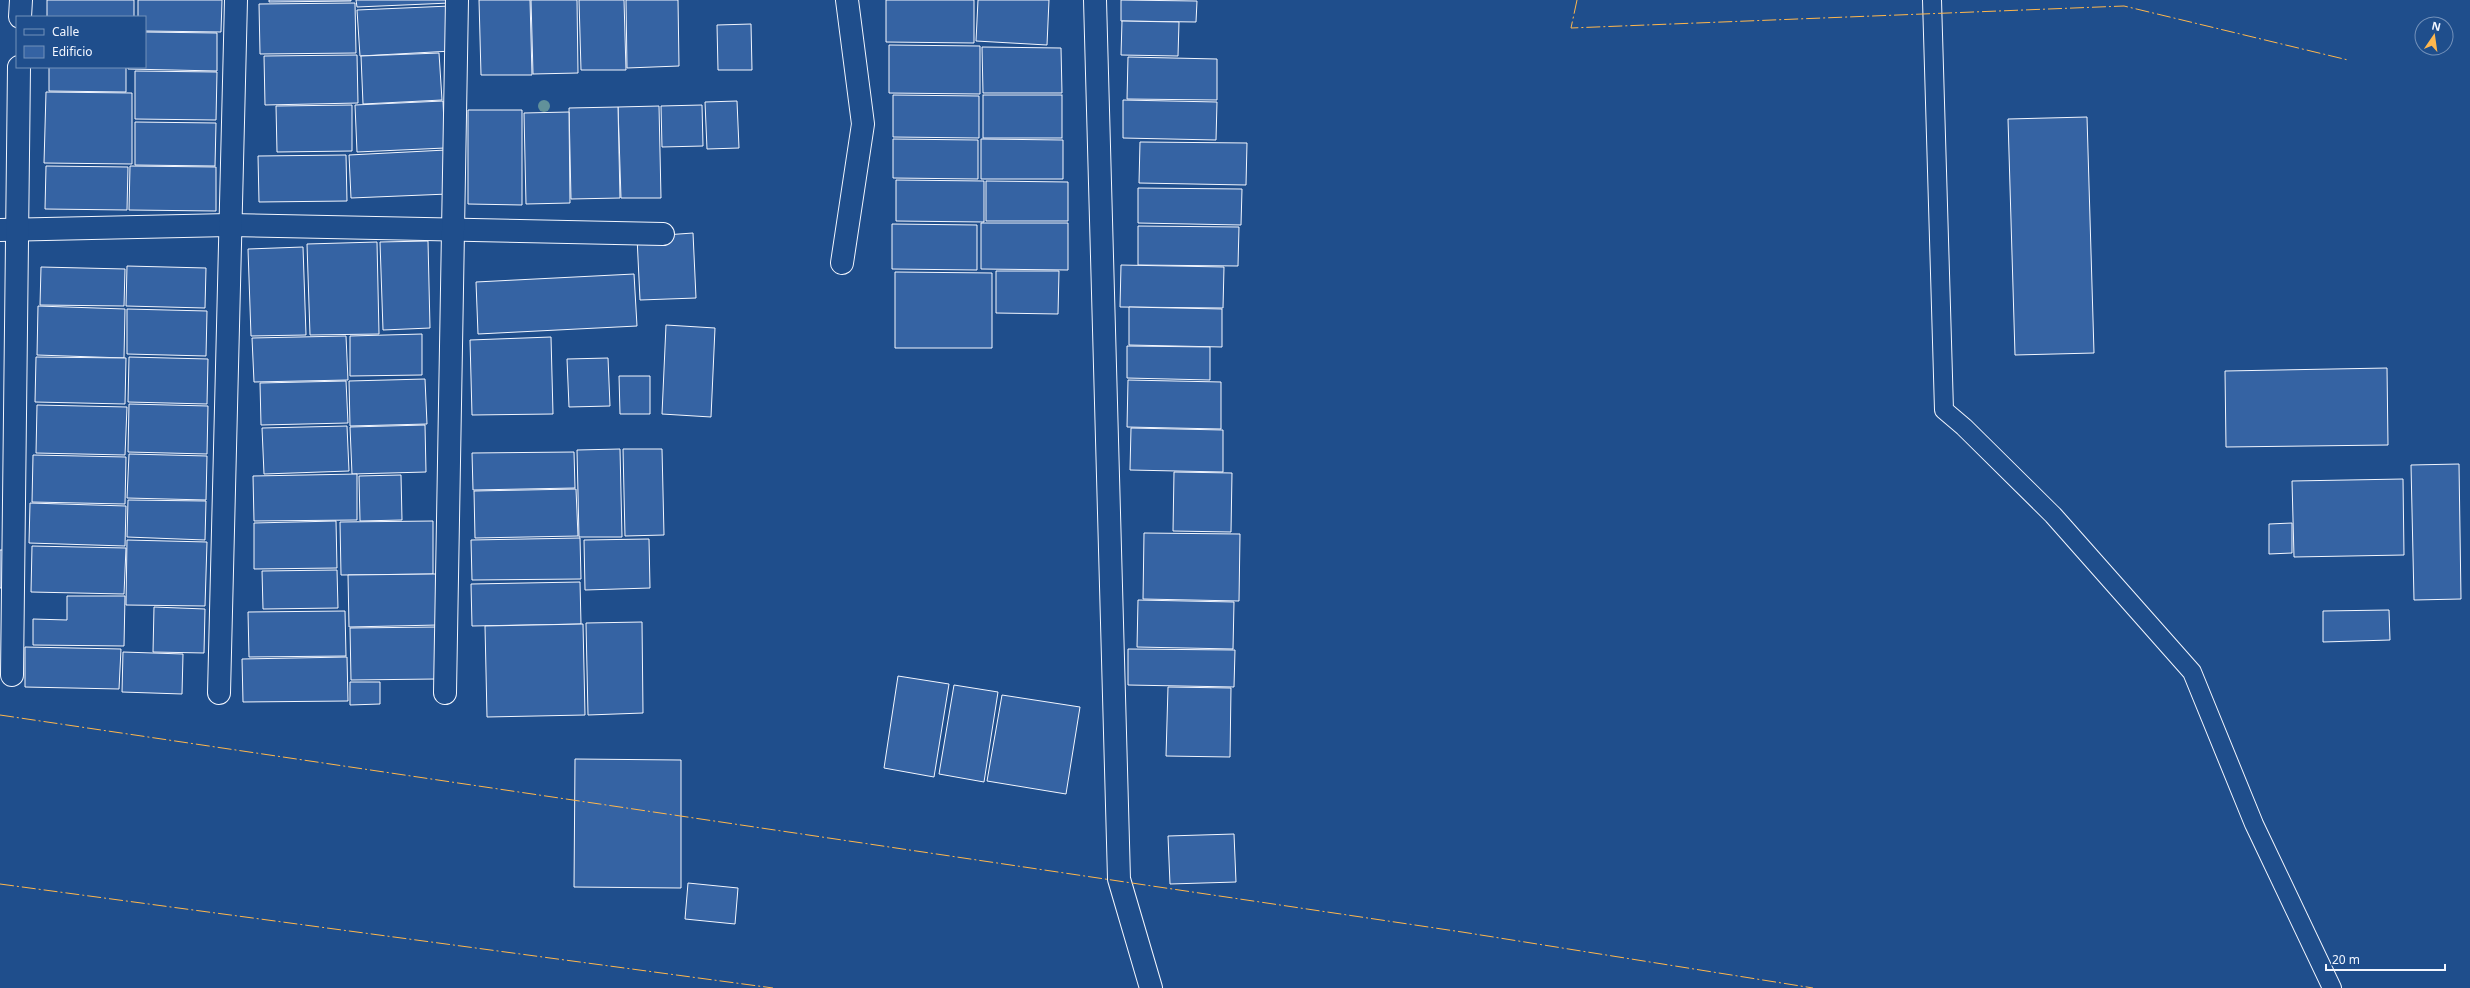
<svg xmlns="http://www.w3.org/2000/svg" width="2470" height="988" viewBox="0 0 2470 988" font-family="'Noto Sans',sans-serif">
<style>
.building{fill:#3563a3;stroke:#f2f6ff}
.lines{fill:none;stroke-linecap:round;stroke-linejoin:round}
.lane-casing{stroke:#f2f6ff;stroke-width:20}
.street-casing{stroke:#f2f6ff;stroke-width:24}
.lane{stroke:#1f4e8c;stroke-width:18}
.street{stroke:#1f4e8c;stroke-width:22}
.power{stroke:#ffb74d;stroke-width:1;stroke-dasharray:14 3 2 3;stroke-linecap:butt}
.tree{fill:#61919a}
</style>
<rect width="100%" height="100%" fill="#1f4e8c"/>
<g class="building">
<rect x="47" y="0" width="87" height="17"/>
<path d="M138,0H222L221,32L145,31V17H138Z"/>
<path d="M269,0H351V1L269,2Z"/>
<path d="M356,0H450V3L357,7Z"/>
<path d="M479,0H530L532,75H481Z"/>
<path d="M531,0H577L578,73L533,74Z"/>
<path d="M579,0H624L626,70H581Z"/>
<path d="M626,0H678L679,66L627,68Z"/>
<path d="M886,0H974V43L886,42Z"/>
<path d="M978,0H1049L1047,45L976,41Z"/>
<path d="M1121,0L1197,1L1196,22L1121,21Z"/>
<path d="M355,3L356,53L260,54L259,4Z"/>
<path d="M450,6L452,51L360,56L357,10Z"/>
<path d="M1122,21L1179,22L1178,56L1121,55Z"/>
<path d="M751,24L752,70H718L717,25Z"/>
<path d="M145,32L217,33V71L128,69V67H145Z"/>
<path d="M889,45L980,46V94L889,93Z"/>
<path d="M982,47L1061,48L1062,93H983Z"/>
<path d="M439,53L442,100L363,104L361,56Z"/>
<path d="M357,55L358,103L265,105L264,56Z"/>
<path d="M1128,57L1217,59V100L1127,99Z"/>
<path d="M49,67H126V92L49,91Z"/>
<path d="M135,71L217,72L216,120L135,119Z"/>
<path d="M46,92L132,93V164L44,163Z"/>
<path d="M893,95L979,96V138L893,137Z"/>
<rect x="983" y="95" width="79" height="43"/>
<path d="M1123,100L1217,102L1216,140L1123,138Z"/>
<path d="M443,101L445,148L357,152L355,105Z"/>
<path d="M737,101L739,148L707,149L705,102Z"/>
<path d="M352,105V151L277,152L276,106Z"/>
<path d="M702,105L703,146L662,147L661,106Z"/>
<path d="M659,106L661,198H621L618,107Z"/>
<path d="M618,107L620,198L571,199L569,108Z"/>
<path d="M468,110H522V205L468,204Z"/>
<path d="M569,112L570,203L526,204L524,113Z"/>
<path d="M2087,117L2094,353L2015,355L2008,119Z"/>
<path d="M135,122L216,123L215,166L135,165Z"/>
<path d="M893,139L978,140V179L893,178Z"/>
<path d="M981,139L1063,140V179H981Z"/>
<path d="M1140,142L1247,143L1246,185L1139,183Z"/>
<path d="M446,150L448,194L351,198L349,155Z"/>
<path d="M346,155L347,201L259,202L258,156Z"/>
<path d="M46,166L128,167L127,210L45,209Z"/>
<path d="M130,166L216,167V211L129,210Z"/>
<path d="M896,180L984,181V222L896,221Z"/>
<path d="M986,181L1068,182V221H986Z"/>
<path d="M1138,188L1242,189L1241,225L1138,223Z"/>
<path d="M981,223H1068V270L981,269Z"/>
<path d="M892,224L977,225V270L892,269Z"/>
<path d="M1138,226L1239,227L1238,266L1138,265Z"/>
<path d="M693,233L696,298L640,300L637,237Z"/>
<path d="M428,241L430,328L383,330L380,242Z"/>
<path d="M377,242L379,334L310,335L307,244Z"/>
<path d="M303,247L306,335L251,336L248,249Z"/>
<path d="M1121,265L1224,267L1223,308L1120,307Z"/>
<path d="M127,266L206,268L205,308L126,306Z"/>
<path d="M41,267L125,269L124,306L40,305Z"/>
<path d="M996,271H1059L1058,314L996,313Z"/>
<path d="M895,272L992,273V348H895Z"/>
<path d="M634,274L637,326L478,334L476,282Z"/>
<path d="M38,306L125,309L124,358L37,355Z"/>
<path d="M1129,307L1222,309V347L1129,345Z"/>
<path d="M127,309L207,311L206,356L127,354Z"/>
<path d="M666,325L715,328L711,417L662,414Z"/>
<path d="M422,334V375L350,376V336Z"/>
<path d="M346,336L348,380L254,382L252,338Z"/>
<path d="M551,337L553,414L472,415L470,340Z"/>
<path d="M1127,346L1210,347V380L1127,378Z"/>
<path d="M36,357L126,358L125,404L35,402Z"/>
<path d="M129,357L208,359L207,404L128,402Z"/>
<path d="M608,358L610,406L569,407L567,359Z"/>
<path d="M2387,368L2388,445L2226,447L2225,371Z"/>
<path d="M619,376H650V414H620Z"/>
<path d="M425,379L427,424L350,426L349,381Z"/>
<path d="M1128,380L1221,382V429L1127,427Z"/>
<path d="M346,381L348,423L261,425L260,383Z"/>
<path d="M129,404L208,406L207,454L128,452Z"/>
<path d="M37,405L127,407L125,455L36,453Z"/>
<path d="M425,425L426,472L352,474L350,427Z"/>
<path d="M347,426L349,471L264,474L262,428Z"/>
<path d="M1131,428L1223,430V472L1130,470Z"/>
<path d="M620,449L622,537H579L577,450Z"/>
<path d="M623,449H662L664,535L625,536Z"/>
<path d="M574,452L575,488L473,490L472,453Z"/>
<path d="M129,454L207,456L206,500L127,498Z"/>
<path d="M33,455L126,457L125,504L32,502Z"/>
<path d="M2459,464L2461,599L2414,600L2411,465Z"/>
<path d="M1174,472L1232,473L1231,532L1173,531Z"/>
<path d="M357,474V520L254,521L253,476Z"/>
<path d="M401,475L402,520L360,521L359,476Z"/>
<path d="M2403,479L2404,555L2294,557L2292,481Z"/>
<path d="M576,489L578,536L475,538L474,491Z"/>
<path d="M128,500L206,501L205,540L127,537Z"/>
<path d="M30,503L126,506L125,546L29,543Z"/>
<path d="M336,521L337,568L254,569V523Z"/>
<path d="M433,521V574L341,575L340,522Z"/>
<path d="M2292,523V553L2269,554V524Z"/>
<path d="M1144,533L1240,534L1239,601L1143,599Z"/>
<path d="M580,538L581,579L472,580L471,540Z"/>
<path d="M649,539L650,588L585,590L584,540Z"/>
<path d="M127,540L207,542L205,606L126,605Z"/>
<path d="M32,546L126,548L124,594L31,592Z"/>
<path d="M0,550H8L9,587L0,588Z"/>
<path d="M337,570L338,608L263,609L262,571Z"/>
<path d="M433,574H437L438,625L349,627L348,575Z"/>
<path d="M580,582L581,624L472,626L471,584Z"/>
<path d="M67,596H125L124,646L33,645V619L67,620Z"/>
<path d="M1138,600L1234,602L1233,649L1137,647Z"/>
<path d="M154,607L205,609L204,653L153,652Z"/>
<path d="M2389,610L2390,640L2323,642V611Z"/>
<path d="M345,611L346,656L249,657L248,612Z"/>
<path d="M642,622L643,713L588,715L586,623Z"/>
<path d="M583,624L585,715L487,717L485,626Z"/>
<path d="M436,627V679L351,680L350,628Z"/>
<path d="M25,647L121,649L119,689L25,687Z"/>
<path d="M1128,649L1235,650L1234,687L1128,685Z"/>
<path d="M123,652L183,654L182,694L122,692Z"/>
<path d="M347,657L348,701L243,702L242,659Z"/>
<path d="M898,676L949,684L934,777L884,768Z"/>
<path d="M350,682H380V704L350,705Z"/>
<path d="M954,685L998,692L984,782L939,774Z"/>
<path d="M1168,687L1231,688L1230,757L1166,756Z"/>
<path d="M1002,695L1080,707L1066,794L987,781Z"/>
<path d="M575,759L681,760V888L574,887Z"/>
<path d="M1234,834L1236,882L1170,884L1168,836Z"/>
<path d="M688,883L738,888L735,924L685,919Z"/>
</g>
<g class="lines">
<defs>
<path id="lane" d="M1932,0L1944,410L1964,427L2053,515L2192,672L2254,824L2332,988"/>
<g id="street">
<path d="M1095,0L1119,879L1151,988"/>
<path d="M20,17L21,0"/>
<path d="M0,230L229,225L663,234"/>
<path d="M842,263L863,124L847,0"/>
<path d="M12,675L19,67"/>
<path d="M219,693L236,0"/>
<path d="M445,693L457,0"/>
</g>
</defs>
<use href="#lane" class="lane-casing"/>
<use href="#street" class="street-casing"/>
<use href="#lane" class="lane"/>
<use href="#street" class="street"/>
<g class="power">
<path d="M1577,0L1571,28L2124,6L2348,60"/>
<path d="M0,715L1462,932L1813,988"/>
<path d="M0,884L773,988"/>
</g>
</g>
<circle class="tree" cx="544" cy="106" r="6"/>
<rect x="16" y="16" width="130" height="52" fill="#1f4e8c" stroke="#7391ba"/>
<rect x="24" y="29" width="20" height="6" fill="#1f4e8c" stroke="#7391ba"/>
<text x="52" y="36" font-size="12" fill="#f2f6ff">Calle</text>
<rect x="24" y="46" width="20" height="12" fill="#3563a3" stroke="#7391ba"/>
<text x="52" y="56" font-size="12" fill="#f2f6ff">Edificio</text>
<g transform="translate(2434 36) rotate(13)"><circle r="19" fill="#1f4e8c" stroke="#7391ba"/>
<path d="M0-3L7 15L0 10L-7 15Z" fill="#ffb74d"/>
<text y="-6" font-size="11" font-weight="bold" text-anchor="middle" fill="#f2f6ff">N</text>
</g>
<path d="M2326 964v6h119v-6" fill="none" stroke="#f2f6ff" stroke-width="2"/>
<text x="2332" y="964" font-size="12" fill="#f2f6ff" stroke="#1f4e8c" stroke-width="3" paint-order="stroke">20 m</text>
</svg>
